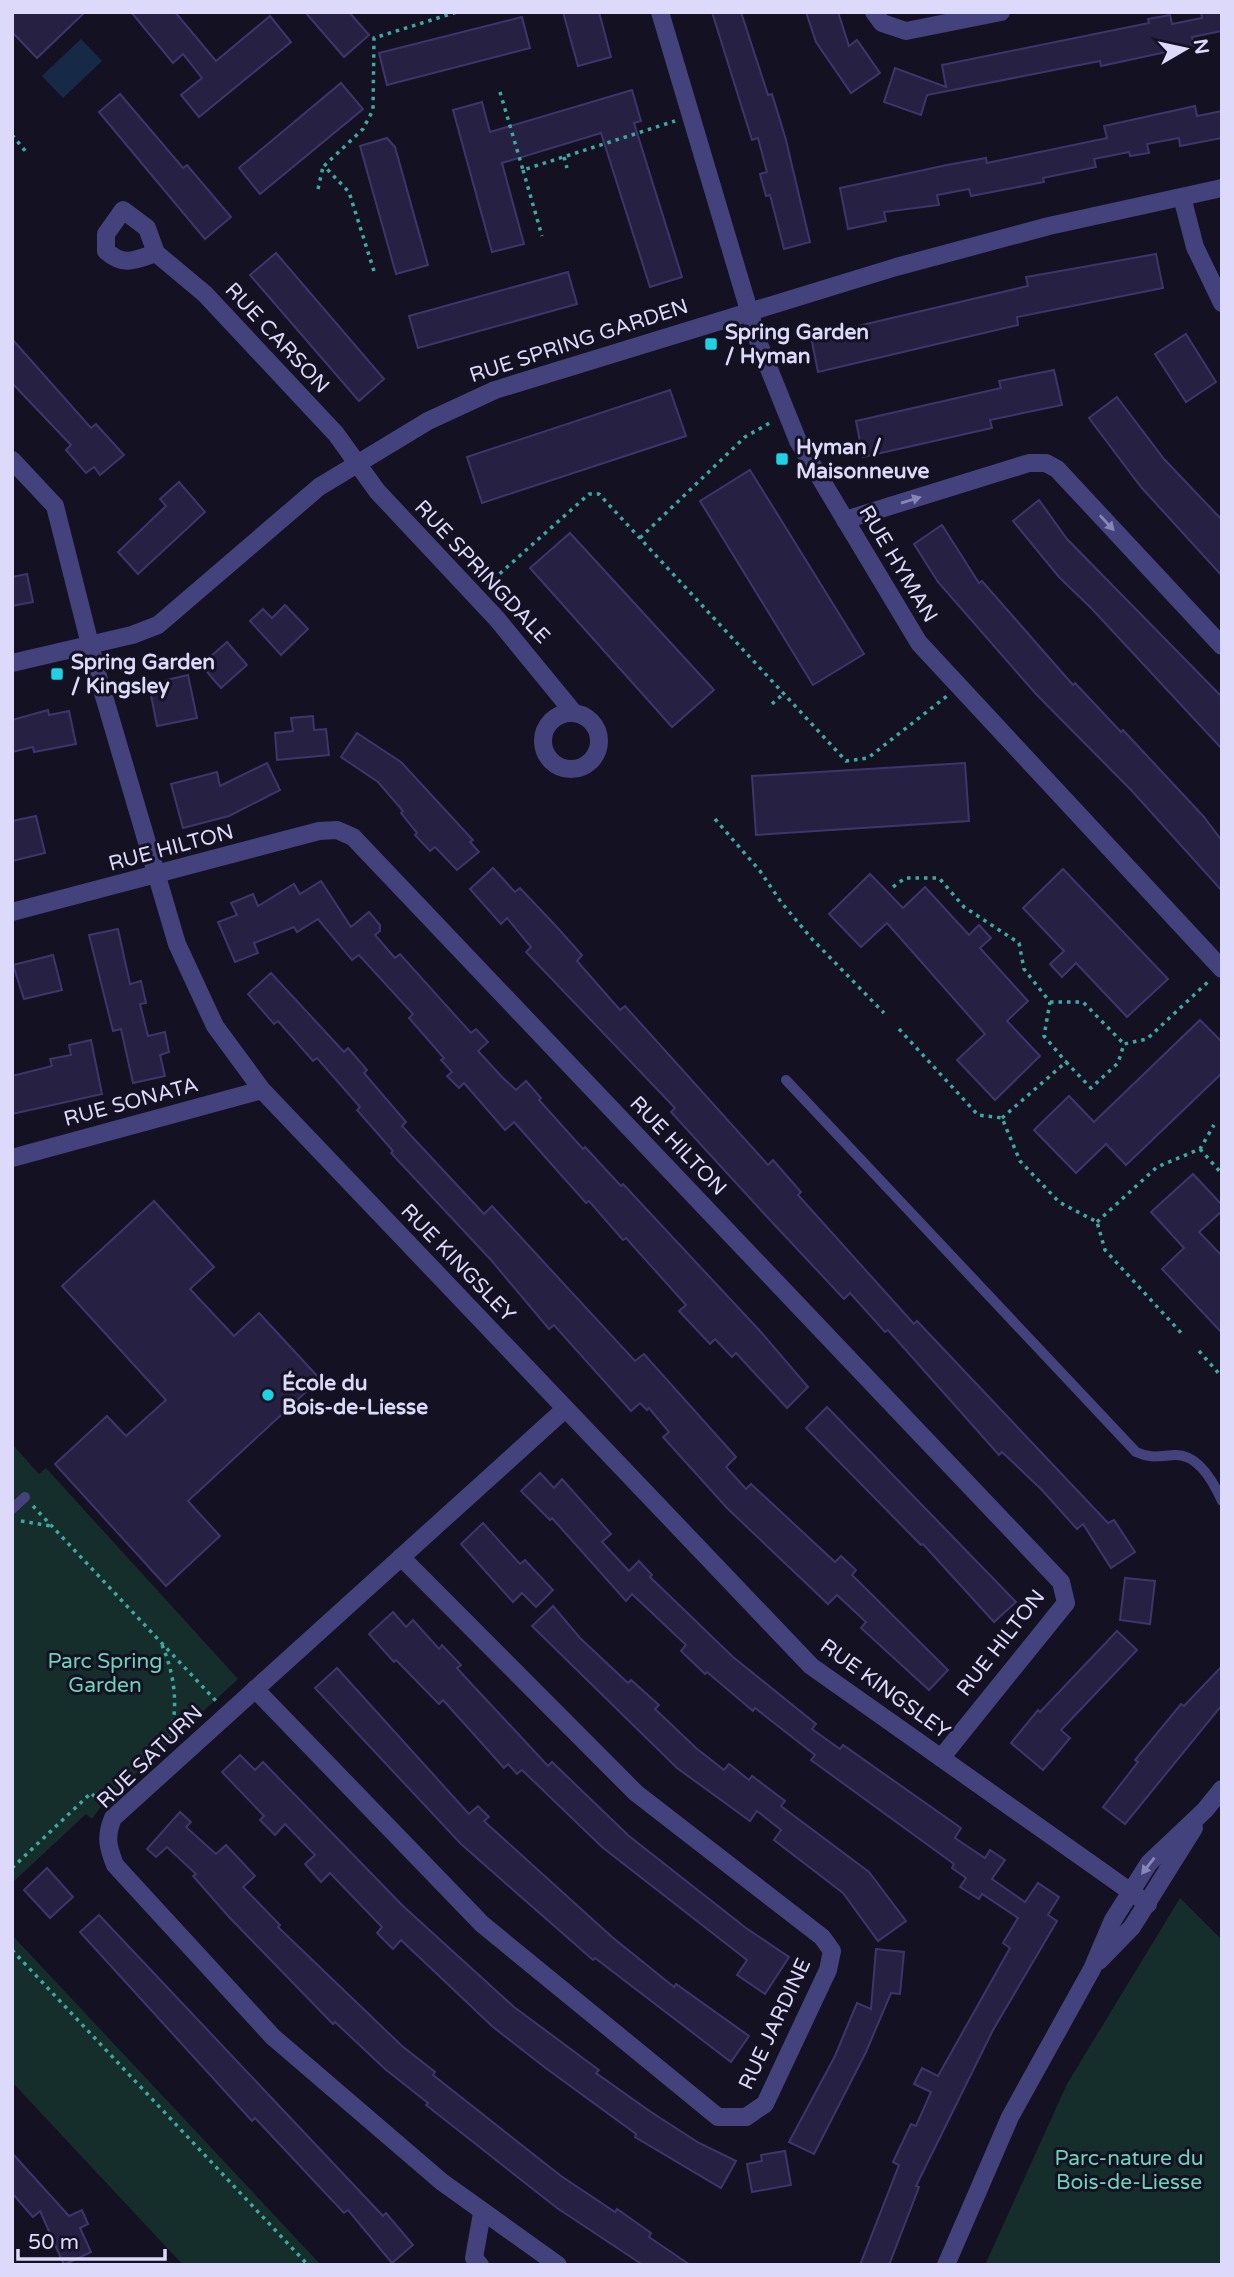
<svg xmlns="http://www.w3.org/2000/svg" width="1234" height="2277" viewBox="0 0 1234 2277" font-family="'Varela Round',sans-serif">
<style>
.green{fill:#152d2b}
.water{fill:#162a48}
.building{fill:#262042;stroke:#3f356b;stroke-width:2}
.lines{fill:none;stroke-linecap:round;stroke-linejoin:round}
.path{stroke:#3ea9a1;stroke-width:3.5;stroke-dasharray:3.5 5;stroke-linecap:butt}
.service{stroke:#44427d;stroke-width:10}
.minor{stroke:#44427d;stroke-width:18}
.tertiary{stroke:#44427d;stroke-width:18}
.oneway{fill:#8886b5}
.poi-dot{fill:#1cd2e3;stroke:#141123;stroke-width:2.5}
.labels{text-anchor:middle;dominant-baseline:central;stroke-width:6;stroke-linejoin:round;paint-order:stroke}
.poi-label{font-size:21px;font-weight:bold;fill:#dcd9fa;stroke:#141123;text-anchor:start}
.street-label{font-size:21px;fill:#dcd9fa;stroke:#141123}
.park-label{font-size:21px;fill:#6dd2b7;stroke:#141123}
</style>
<rect width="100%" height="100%" fill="#141123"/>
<g class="green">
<path d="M12,1444L39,1474L46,1468L238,1679L102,1805L92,1819L86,1814L12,1883Z"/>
<path d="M1180,1898L1222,1940V2265H985L1067,2084Z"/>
<path d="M12,1935L321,2265H183L12,2082Z"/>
</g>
<path class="water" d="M81,39L102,61L63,98L42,76Z"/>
<g class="building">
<path d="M12,12H85L37,58L12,32Z"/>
<path d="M131,12H175L216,61L270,16L291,42L199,117L181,95L202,78L183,54L173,63Z"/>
<path d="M305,12H349L369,35L344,57Z"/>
<path d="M563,12H599L611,57L578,66Z"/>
<path d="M712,12H741L768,95L772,94L786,140L810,242L784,249L770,195L766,196L760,174L767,172L758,138L752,140Z"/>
<path d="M806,12H838L849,46L857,40L880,73L851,93L816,42Z"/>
<path d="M1201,12H1222V31L1192,37L1194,46L1101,66L1100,61L927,95L921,115L884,102L895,68L946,87L942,65L1149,23L1148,19L1170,15L1172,24L1202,18Z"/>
<path d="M522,17L530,48L387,85L379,53Z"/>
<path d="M341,83L363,109L260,194L239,168Z"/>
<path d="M632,90L641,121L634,123L682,277L650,287L601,133L502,163L524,244L492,252L453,110L482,102L490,132Z"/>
<path d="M120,94L183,168L187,165L231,217L205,239L99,112Z"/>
<path d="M1195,106L1197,116L1222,111V138L1180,146L1179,138L1147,144L1149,153L1130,156L1129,152L1094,159L1096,167L1043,178L1044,182L971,196L969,189L937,195L939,205L884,212L886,221L848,229L840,188L947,165L986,158L987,163L1107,138L1104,126Z"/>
<path d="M387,138L395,147L428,265L396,274L360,146Z"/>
<path d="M276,253L384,379L359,401L250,275Z"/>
<path d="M1156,254L1163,288L1017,317L1018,325L818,372L811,337L1028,286L1026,277Z"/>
<path d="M568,272L577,304L418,348L409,316Z"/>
<path d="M1186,334L1216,382L1186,402L1155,354Z"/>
<path d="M12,339L91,428L96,424L124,455L100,475L94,467L86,473L66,450L71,445L12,383Z"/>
<path d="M1054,370L1062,405L990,420L992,428L863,457L856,421L1001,388L999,381Z"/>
<path d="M670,390L686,436L482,503L467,457Z"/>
<path d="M1117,397L1164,459L1222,520V576L1141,487L1089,418Z"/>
<path d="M750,470L864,654L813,685L700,501Z"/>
<path d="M179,482L205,512L138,574L118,552L166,506L160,499Z"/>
<path d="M1039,500L1067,539L1222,697V749L1092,609L1059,577L1013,521Z"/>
<path d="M942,525L979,583L982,581L1073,685L1075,683L1121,732L1123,730L1204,817L1222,841V891L1132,791L1035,693L938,582L914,544Z"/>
<path d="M570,533L714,690L672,727L530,568Z"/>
<path d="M27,574L33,602L12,606V577Z"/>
<path d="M285,605L308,629L281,655L250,621L263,609L272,618Z"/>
<path d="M227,642L247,665L221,688L201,665Z"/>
<path d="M188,675L197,718L157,726L151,695L168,692L166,680Z"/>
<path d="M48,710L49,715L69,711L76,744L34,752L33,747L12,752V720Z"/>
<path d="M313,716L314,730L326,729L329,755L277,760L275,733L293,731L291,718Z"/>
<path d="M357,733L401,762L473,840L470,842L479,852L457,870L435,847L430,851L415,835L417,833L401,813L403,811L378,782L341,757Z"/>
<path d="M267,763L280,790L229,816L183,828L171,784L217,772L220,786Z"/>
<path d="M965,763L969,821L756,835L752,776Z"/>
<path d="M36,816L45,853L12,861V821Z"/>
<path d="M493,868L515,892L520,888L555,925L582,955L577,961L620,1010L625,1006L768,1165L773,1160L801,1192L798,1195L914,1324L917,1321L1108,1523L1114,1520L1135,1552L1111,1568L1083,1524L1077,1529L1041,1489L1002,1452L999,1455L888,1330L885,1332L850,1293L844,1299L770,1220L671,1112L675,1108L526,952L531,947L507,918L501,924L470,889Z"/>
<path d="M1063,869L1168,979L1127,1017L1076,963L1062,977L1050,964L1064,951L1023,908Z"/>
<path d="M870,874L903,908L925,887L969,935L979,925L991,938L980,948L1028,1001L1007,1021L1040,1056L995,1100L957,1060L985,1034L887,923L861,947L829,914Z"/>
<path d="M321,881L351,927L369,912L380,925V931L375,935L395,958L400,954L471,1033L476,1029L488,1042L478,1051L503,1078L516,1090L526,1081L541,1098L539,1100L583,1149L585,1147L621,1186L623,1184L760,1331L808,1387L787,1408L736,1353L732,1357L715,1339L710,1344L679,1311L686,1305L626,1238L623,1240L589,1201L586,1203L514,1122L505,1130L464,1083L459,1088L447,1076L452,1072L441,1060L444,1058L409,1018L413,1014L359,955L352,960L318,919L297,932L294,927L254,943L258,953L235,962L218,922L237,915L231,903L253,894L258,906L294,884L300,894Z"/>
<path d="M118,929L130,984L141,981L146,1003L140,1004L148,1036L165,1032L169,1052L160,1055L165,1076L133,1083L121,1029L113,1031L89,935Z"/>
<path d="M53,955L62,990L24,999L13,965Z"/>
<path d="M271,973L344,1052L348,1048L367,1070L364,1073L406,1122L402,1126L484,1214L492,1206L635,1361L644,1354L736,1457L726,1467L746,1489L751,1484L835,1562L841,1556L856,1570L852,1575L948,1670L929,1690L861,1628L866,1622L837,1595L828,1604L727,1508L663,1437L669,1432L649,1408L647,1410L640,1403L631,1411L554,1325L549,1329L491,1260L391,1153L393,1151L357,1110L360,1107L317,1058L313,1061L278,1021L274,1024L248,994Z"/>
<path d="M1200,1020L1222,1042V1073L1126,1165L1106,1144L1076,1173L1034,1130L1069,1096L1094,1122Z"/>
<path d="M91,1040L102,1094L12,1114V1076L52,1066L50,1059L71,1055L69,1045Z"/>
<path d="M1193,1174L1222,1205V1211L1199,1232L1222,1256V1333L1162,1269L1184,1248L1151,1212Z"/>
<path d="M154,1201L214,1267L190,1289L234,1336L259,1313L320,1379L188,1501L220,1536L166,1586L55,1464L107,1416L126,1436L166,1400L62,1286Z"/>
<path d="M827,1407L1016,1602L994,1622L923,1544L921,1545L806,1428Z"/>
<path d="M540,1473L554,1488L562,1479L611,1534L602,1542L629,1571L639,1561L652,1575L650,1577L733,1657L816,1724L812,1729L840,1749L843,1745L961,1828L955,1838L985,1858L990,1850L1005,1860L992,1879L1025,1902L1038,1883L1059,1897L1048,1915L1057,1921L993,2030L916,2186L919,2187L889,2265H860L899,2165L893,2162L911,2124L916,2126L931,2092L914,2084L922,2068L938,2076L1010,1948L1003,1943L1018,1918L982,1894L979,1899L960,1887L966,1878L952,1868L954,1864L811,1760L815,1755L755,1708L753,1711L707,1672L705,1674L681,1651L686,1645L632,1594L626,1601L552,1518L550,1520L521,1491Z"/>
<path d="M483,1523L520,1564L525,1560L553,1590L536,1607L522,1593L513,1602L461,1544Z"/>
<path d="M1125,1578L1155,1581L1150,1624L1120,1620Z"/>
<path d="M553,1606L580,1638L628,1683L631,1680L659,1705L655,1709L696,1748L724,1770L729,1764L749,1780L752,1776L785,1801L781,1806L869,1872L906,1921L878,1941L843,1893L774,1840L781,1830L757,1811L750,1821L677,1768L532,1626Z"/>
<path d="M393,1612L406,1627L413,1620L439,1649L442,1645L461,1665L457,1668L466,1678L548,1766L552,1762L629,1836L746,1928L789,1957L765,1994L737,1975L747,1960L602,1847L522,1770L517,1774L508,1764L504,1768L443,1700L439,1704L396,1660L394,1662L369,1634Z"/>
<path d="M1117,1631L1137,1650L1061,1730L1070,1738L1043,1770L1011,1743L1038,1710L1040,1712Z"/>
<path d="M1222,1666V1705L1125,1824L1103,1807L1138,1762L1135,1760L1181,1704L1184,1706Z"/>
<path d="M337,1668L469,1814L478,1806L489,1817L484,1821L612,1937L674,1987L676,1984L749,2036L731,2062L595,1958L593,1960L461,1844L315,1688Z"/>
<path d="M240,1755L255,1770L263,1762L403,1906L514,2007L599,2070L596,2073L651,2112L699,2143L736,2161L721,2188L635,2137L636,2134L547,2069L493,2027L401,1940L393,1949L377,1933L382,1927L330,1873L321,1882L305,1864L315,1855L285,1824L275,1835L260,1820L264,1816L222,1772Z"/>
<path d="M180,1812L191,1822L186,1827L216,1854L226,1845L255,1876L243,1887L280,1925L278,1927L402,2046L435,2072L433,2075L561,2176L615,2212L617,2209L651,2233L649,2237L690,2265H643L557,2208L426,2105L428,2103L385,2069L335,2022L333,2024L229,1917L193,1876L196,1874L167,1847L156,1857L147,1849Z"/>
<path d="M47,1868L73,1897L50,1918L24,1890Z"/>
<path d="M99,1915L383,2216L386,2213L413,2245L392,2263L348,2210L344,2213L255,2118L252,2121L80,1932Z"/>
<path d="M876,1949L904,1952L900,1994L891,1993L866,2052L814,2154L789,2142L835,2056L857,2003L871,2009Z"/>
<path d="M785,2151L791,2185L752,2192L747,2164L762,2161L761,2155Z"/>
<path d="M12,2153L69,2216L82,2210L88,2224L80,2228L91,2252L64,2265L40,2211L33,2217L12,2193Z"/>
</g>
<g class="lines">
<g class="path">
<path d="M500,92L523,170L675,121"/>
<path d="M12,135L27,153"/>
<path d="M564,157L567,168"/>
<path d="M523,170L542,236"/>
<path d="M318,189L323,167"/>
<path d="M374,271L349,192L324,166L363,129L373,110L374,38L457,12"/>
<path d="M640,538L745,437L773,421"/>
<path d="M487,585L589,494H599L846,761L868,758L947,696"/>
<path d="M772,704L783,694"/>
<path d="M715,819L760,871L781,902L812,939L884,1013"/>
<path d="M893,887L905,878H939L964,907L1019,943L1024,969L1050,1002L1044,1036L1066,1062"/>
<path d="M1050,1002H1083L1124,1044"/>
<path d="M899,1029L978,1115L1002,1118L1020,1161L1059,1202L1097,1222L1105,1250L1184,1336"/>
<path d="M1002,1118L1066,1062L1091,1088L1118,1063L1124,1044L1147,1039L1210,980"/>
<path d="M1200,1149L1222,1174"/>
<path d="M1097,1222L1157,1167L1200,1149L1214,1125"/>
<path d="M1199,1351L1222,1377"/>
<path d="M33,1506L217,1702"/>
<path d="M21,1521L51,1526"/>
<path d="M162,1645C175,1675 180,1712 167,1743"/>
<path d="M12,1868L91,1793L102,1804"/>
<path d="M12,1950L308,2265"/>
</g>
<g class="service">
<path d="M786,1080L1136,1452C1151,1459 1159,1456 1175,1455C1198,1454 1214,1483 1222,1501"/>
<path d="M12,1509L25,1497"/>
</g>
<g class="minor">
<path d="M660,12L759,344L798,441L919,643L1222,969"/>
<path d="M874,12L882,23L906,31L1001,12"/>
<path d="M1182,197L1195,247L1222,303"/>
<path d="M156,253C135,260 124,267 106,251V234L123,210L147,228L156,253L205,294L336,434L377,491L497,619L574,713"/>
<path d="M12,460L55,506L98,676L177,944L215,1026L262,1090L811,1666L1148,1904"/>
<path d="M845,520L1029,463H1046L1057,469L1222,646"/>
<circle cx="571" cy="741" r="28"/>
<path d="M12,912L319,831L337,830L353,837L1061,1582L1066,1603L941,1758"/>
<path d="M12,1158L262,1090"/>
<path d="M255,1689L482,1924L718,2117H746L765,2104L828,1970L832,1951L822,1937L636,1793L401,1557"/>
<path d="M480,2265L474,2258L482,2213"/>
<path d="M558,2265L442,2182L273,2037L115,1865C108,1847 105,1837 113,1818L565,1409"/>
</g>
<g class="tertiary">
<path d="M12,663L132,635L158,625L319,487L428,421L495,390L896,267L1049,226L1222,188"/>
<path d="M1099,1961L1132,1927L1194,1828"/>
<path d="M946,2265L1010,2117L1092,1969L1113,1920L1149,1863L1205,1810L1222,1789"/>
</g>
</g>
<defs><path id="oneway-solid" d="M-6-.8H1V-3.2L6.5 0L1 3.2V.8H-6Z" transform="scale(1.75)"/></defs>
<g class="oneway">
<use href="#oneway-solid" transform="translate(911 500) rotate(-17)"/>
<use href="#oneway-solid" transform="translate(1107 523) rotate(47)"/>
<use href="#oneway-solid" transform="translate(1148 1866) rotate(128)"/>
</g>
<g class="poi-dot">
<rect x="704" y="337" width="14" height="14" rx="3.5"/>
<rect x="775" y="452" width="14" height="14" rx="3.5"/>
<rect x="50" y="667" width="14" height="14" rx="3.5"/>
<circle cx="268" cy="1395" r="7"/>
</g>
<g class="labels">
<g class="poi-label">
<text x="725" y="332">Spring Garden<tspan x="725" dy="24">/ Hyman</tspan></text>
<text x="796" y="447">Hyman /<tspan x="796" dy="24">Maisonneuve</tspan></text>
<text x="71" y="662">Spring Garden<tspan x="71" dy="24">/ Kingsley</tspan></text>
<text x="282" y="1383">École du<tspan x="282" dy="24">Bois-de-Liesse</tspan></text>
</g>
<g class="street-label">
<text transform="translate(277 338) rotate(47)">RUE CARSON</text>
<text transform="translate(579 341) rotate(-18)">RUE SPRING GARDEN</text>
<text transform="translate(898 564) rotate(59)">RUE HYMAN</text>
<text transform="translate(482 572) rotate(47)">RUE SPRINGDALE</text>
<text transform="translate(171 848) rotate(-15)">RUE HILTON</text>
<text transform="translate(131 1102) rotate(-15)">RUE SONATA</text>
<text transform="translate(678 1146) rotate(46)">RUE HILTON</text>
<text transform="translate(458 1263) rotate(46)">RUE KINGSLEY</text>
<text transform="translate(1001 1643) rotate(-52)">RUE HILTON</text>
<text transform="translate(885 1689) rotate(36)">RUE KINGSLEY</text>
<text transform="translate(150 1757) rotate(-44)">RUE SATURN</text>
<text transform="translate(775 2024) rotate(-65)">RUE JARDINE</text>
</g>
<g class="park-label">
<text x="105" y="1661">Parc Spring<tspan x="105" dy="24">Garden</tspan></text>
<text x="1129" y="2158">Parc-nature du<tspan x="1129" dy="24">Bois-de-Liesse</tspan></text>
</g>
</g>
<rect width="1234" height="2277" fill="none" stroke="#dcd9fa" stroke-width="28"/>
<g transform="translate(1185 49) rotate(81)" stroke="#141123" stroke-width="5" paint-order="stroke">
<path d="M0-5L12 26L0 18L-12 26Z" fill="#dcd9fa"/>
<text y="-10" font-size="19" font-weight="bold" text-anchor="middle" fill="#dcd9fa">N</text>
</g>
<path d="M18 2249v10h147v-10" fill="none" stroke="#dcd9fa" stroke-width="3.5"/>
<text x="28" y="2249" font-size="21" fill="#dcd9fa" stroke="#141123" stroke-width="5" paint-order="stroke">50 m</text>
</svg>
